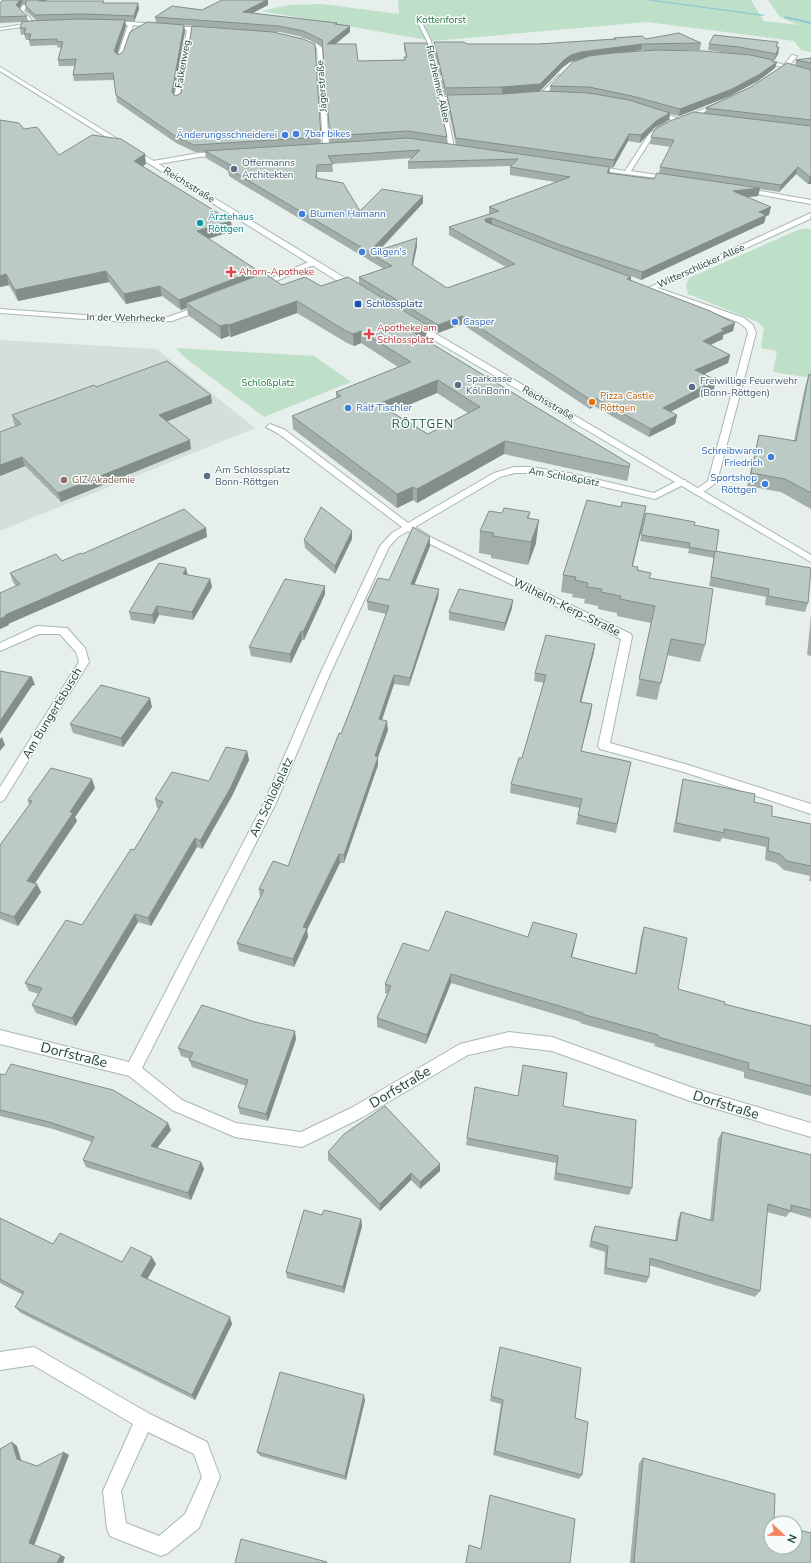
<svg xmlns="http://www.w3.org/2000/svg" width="811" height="1563" viewBox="0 0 811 1563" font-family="'Nunito Sans',sans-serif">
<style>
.built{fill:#d4dfda}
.green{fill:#bfe0c8}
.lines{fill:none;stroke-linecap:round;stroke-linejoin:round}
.stream{fill:#8ec9d4;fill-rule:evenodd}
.minor-casing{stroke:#a8b8b2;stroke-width:2}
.secondary-casing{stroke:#a4bbb3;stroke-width:2}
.minor{fill:#fff;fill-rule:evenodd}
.secondary{fill:#fff;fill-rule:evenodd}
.wall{fill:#a1aea9;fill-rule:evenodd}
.shaded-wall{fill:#838d89}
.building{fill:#bbcac4;stroke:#838d89;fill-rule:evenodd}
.shop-dot{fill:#3f7fe0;stroke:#f7fbf9;stroke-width:1.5}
.service-dot{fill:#5c6f8a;stroke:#f7fbf9;stroke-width:1.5}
.culture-dot{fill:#0f9aa8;stroke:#f7fbf9;stroke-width:1.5}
.health-dot{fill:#e0444e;stroke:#f7fbf9;stroke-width:1.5}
.transit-dot{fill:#1a4fb4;stroke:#f7fbf9;stroke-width:1.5}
.food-dot{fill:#e8710a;stroke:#f7fbf9;stroke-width:1.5}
.education-dot{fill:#8d6e63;stroke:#f7fbf9;stroke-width:1.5}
.labels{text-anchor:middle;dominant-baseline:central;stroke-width:3;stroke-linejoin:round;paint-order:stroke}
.far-park-label{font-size:10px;fill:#2d7a4b;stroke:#f7fbf9}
.far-street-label{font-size:10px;fill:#24423a;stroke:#f7fbf9}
.far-shop-label{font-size:10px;fill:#366cbe;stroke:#f7fbf9;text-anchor:start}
.far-service-label{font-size:10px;fill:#4e5e75;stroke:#f7fbf9;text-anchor:start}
.far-culture-label{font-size:10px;fill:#0d838f;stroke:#f7fbf9;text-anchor:start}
.far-health-label{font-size:10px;fill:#be3a42;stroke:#f7fbf9;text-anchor:start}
.far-transit-label{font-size:10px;fill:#164399;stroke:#f7fbf9;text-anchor:start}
.far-food-label{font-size:10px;fill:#c56008;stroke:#f7fbf9;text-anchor:start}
.far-education-label{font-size:10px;fill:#785e54;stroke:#f7fbf9;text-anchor:start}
.far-quarter-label{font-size:12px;letter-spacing:1px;fill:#1f5548;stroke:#f7fbf9}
.street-label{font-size:12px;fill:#24423a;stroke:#f7fbf9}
.near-street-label{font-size:14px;fill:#24423a;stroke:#f7fbf9}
</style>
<rect width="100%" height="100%" fill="#e6efeb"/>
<path class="built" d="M0,340L157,349L255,428L0,531Z"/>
<g class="green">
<path d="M398,0H751L764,21L798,25L780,17L768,0H811V52L801,50L794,41L647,22L433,41L261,11L289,5L322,4L399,14Z"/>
<path d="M800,229H811V378L773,372L777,351L761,348L764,328L758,322L688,294L686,285L689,278Z"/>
<path d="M176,348L314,356L351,382L264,417L184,357Z"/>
</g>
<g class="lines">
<g class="stream">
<path d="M645,0H654L765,15L763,16Z"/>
<path d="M785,16L811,22V24L784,18Z"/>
</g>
<defs>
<g id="minor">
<path d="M23,5L27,6L24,11L34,23H38V25L0,30V28L31,23L19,11Z"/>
<path d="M108,21L131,22L210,29L208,31L192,30L179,100L174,99L187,30L133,25L123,58L120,60L117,58L128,25L110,23Z"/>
<path d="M417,21H421L431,41L444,97L462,96L465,98L462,100H445L454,148L449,147L427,41Z"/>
<path d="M302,38L314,41L322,48L329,147L326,149L323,147L317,48L310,43L300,40Z"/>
<path d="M792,55L797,56L789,66L811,71V75L786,68L783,71H779L778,70L782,67L758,60L761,58L784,65Z"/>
<path d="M559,75L564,76L544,96H540V94Z"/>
<path d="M720,102L723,104L722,105L687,119L682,118Z"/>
<path d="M654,110L680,119L681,120L678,122L652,113L651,112Z"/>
<path d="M665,123L668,125L667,126L653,136L631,171L670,177L672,178V180L595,170L592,168L595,166L625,171L649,134Z"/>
<path d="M221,152L224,154L223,155L199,157L153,165L150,163L153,161L199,153Z"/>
<path d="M743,188L811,200V204L741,191V189Z"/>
<path d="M811,213L810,219L658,288L744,318L753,325L756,333L717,482L701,494H695L693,492L695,490L708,481L748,333L746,328L738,322L648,288Z"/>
<path d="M311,261H314L318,263L262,287H256L255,285Z"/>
<path d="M202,305H205V309L172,321L156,322H126L0,313V309L126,318H156L168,317Z"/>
<path d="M270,424L285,430L408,523L494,473L514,467H531L574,474L654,493L679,480H685L687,482L685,484L655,499L574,480L531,473H515L500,477L415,527L436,540L631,634L632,637L610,743L685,764L811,804V814L684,772L600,749L598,746L621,639L430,544L408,531L398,537L389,547L330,674L276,803L142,1068L182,1100L236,1123L301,1132L351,1108L460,1044L509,1032L552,1037L693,1088L811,1123V1137L693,1102L552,1051L509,1046L468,1055L361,1118L302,1147L235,1137L172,1110L129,1076L0,1044V1030L129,1062L264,803L320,674L380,546L392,533L402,527L279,434L266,427Z"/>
<path d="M37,626L67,628L85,648L89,662L4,800L0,802V787L79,662L76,652L60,634H39L0,651V643Z"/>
<path d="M34,1347L150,1414L207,1442L220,1477L199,1528L168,1553L161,1556L117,1539L110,1536L107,1529L103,1491L133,1424L33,1365L0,1370V1352ZM148,1432L194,1454L202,1477L185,1514L159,1536L126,1523L121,1491Z"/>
</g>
<g id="secondary">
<path d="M0,67L358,286L359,288L355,290H352L0,71Z"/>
<path d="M410,322H416L811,555V562L410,326Z"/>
</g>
</defs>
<use href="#minor" class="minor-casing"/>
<use href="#secondary" class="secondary-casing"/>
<use href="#minor" class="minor"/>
<use href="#secondary" class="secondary"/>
</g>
<g class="wall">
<path d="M3,0H47L46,1L105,3H138L139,9L134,22L125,21L126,26L117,54L118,55L123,52L156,23L155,17L202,10L222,0H268V5L253,13L337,24L350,32L335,44L358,61L404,60V57H406L404,49V43L447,137V144L456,145L447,102V95H445L434,49V42L468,44H538L613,39L614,38L646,39L701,43L700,50H672L743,55L708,50L709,44L779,47L778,54L774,61L773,60L772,62H777L775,68L758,81L730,96L679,116L670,114L669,120L654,128L640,143L628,141L613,168L610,167L609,173L654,179L659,174L660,167L671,147L650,144L651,137L705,113L706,108L751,87L795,66L796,60L811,58V184H808L796,174L779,192L760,189L758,196L747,197L769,215L766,216L764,223L641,280L631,276V280L733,331L723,335V339L710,345L730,355L728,363L704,374L714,389L671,412L677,415L675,424L649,437L594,406L590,409L462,324L438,333L427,327L426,338L424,339L630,464L628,477L627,481L504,454L417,503L413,500L397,508L293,429L292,416L336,398V392L398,367L361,343L354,346L347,343L297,313L231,337L229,336L221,339L188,315L187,308L181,310L162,296L126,304L109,282L18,301L9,285L0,287V120L24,129L59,155L146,164L142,166L231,221L232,231L208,239L257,276L282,285L321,286L359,284V277L384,269L235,180L229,176L228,171L206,158L205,152H195L176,143L117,102L114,80L74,81L73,75L75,66H59L58,60L61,48L57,47V45L30,46L29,40H26L24,34L21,35L20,28L22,22L0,23V3ZM22,4H25L26,11L36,20L28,21L27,16L19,8ZM164,23L192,26L181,93L175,96L173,94L185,31L184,25ZM273,32H280L303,37L323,47L330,143L321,144L315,44ZM641,50H650L632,52ZM584,58L550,86V92H539L563,67L570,62ZM412,158L408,162V169L511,166L510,167V175L556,182L489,207V215L449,227V235L506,267L447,288L413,266L417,246V238L380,250L423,203L360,211L317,178V172H333L332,164ZM437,393L468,413L428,434L391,412Z"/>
<path d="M809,374L811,375V509L781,492L747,486L756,448L759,435L794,441L805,387Z"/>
<path d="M96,387L212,403L167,421L191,449L61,502L25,466L0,476L16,426L14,424L12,415Z"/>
<path d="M646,506L643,523L633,566L637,570L650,578L705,645L700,662L667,655L657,700L636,696L651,623L617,616V613L598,609V606L584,603L585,599L572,597L573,594L561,592L563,575L621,507Z"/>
<path d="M530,512L529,519L536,543L528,565L491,558V555L479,553L480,531L502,513Z"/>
<path d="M646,513L694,525L716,552L808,603L805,612L765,605L766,597L709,586L714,558L688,553L689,549L640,541Z"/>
<path d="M352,531V539L335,574L305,548L304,540Z"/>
<path d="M207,537L8,624L9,625L0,629L16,586L13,582L10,573L62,561L82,554Z"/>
<path d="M430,546L414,585L439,589L438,598L409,686L394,684L382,720L388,730L378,757V765L344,863H340L307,930L308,937L294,967L239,951L237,943L261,897H260L259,889L288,866L355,698L386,614L368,610L367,601L389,580Z"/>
<path d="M188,575L210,579L212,587L193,620L159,615L154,624L131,620L129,612Z"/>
<path d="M325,586V594L304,640H302L291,663L251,656L249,647Z"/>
<path d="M512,608L504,631L449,620V612Z"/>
<path d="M811,616V656L807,655Z"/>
<path d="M595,644L594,652L581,702L592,704L581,751L631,762L616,833L576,824L580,808L510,793L511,784L522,758L544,683L534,681L535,673Z"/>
<path d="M152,707L123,747L73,733L70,724Z"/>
<path d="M247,751L249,760L232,796L202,849L197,847L151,926L138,922L76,1026L36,1013L32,1005L39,994L29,991L25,983L82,925L134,850L159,809L157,808L155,799L209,781Z"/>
<path d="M683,779L754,802L772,816L811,824V881H809L810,876L784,870L776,863L765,860L766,847L722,838L720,842L673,832L681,788Z"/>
<path d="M95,788L75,817L77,821L35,883L41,892L18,926L0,919V845L29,805L28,800Z"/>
<path d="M644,927L678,989L724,1004L811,1026V1096L744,1078V1072L654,1046L655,1044L580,1023L581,1022L451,983L426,1044L377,1027V1018L388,994L385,993V984L429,951L528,937L575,944L572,957L635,974L641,937Z"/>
<path d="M296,1039L268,1121L240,1114L238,1107L246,1086L192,1067L189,1060L190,1059L181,1056L178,1048Z"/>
<path d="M0,1074L171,1130L157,1148L201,1162L204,1169L191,1200L86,1167L83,1160L92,1142L53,1129L0,1116Z"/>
<path d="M563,1106L632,1188L629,1195L554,1180L556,1163L466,1145L467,1138Z"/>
<path d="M722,1132L811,1155V1218L790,1212L786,1217L767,1212L760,1291L755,1297L649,1265V1277L646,1283L604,1274L605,1252L589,1247L592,1233L595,1226L675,1240L678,1219L681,1212L710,1220L718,1139Z"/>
<path d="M328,1152L440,1164V1171L420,1189L411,1180L380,1211L328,1160Z"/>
<path d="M322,1215L361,1219L362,1226L344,1293L287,1278L286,1272Z"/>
<path d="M0,1218L53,1244L122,1262L156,1264L147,1279L232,1324L195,1400L21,1313L15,1307L23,1295L0,1283Z"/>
<path d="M500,1347L582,1475L579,1479L493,1455L501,1404L490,1401Z"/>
<path d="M365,1400L346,1480L260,1456L257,1452Z"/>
<path d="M643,1458L771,1523L811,1563H630L639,1463Z"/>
<path d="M490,1495L570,1563H466L469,1545L481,1549L489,1499Z"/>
</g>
<g class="shaded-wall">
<path d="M20,0H22V4L18,11L16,5Z"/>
<path d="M40,0H47L40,7L39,1Z"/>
<path d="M267,0H268V5L243,18V12Z"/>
<path d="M138,3L139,9L134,22V16Z"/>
<path d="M125,20L126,26L116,58L114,51Z"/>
<path d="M184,25L185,31L173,99L172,92Z"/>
<path d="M350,26V32L327,51V44Z"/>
<path d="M642,44L641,50L580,59L570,62L563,67L539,92L502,94V87L571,55L581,52Z"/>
<path d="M779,47L778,54L774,61L776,54Z"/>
<path d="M773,60L772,65L777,62L775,68L758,81L730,96L679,116L680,109L772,62Z"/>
<path d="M670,113L669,120L654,128L640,143L641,135L656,121Z"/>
<path d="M629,134L628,141L613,168L614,160Z"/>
<path d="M145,154L146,164L136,171L134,161Z"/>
<path d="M317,165V172L316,186V178Z"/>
<path d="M610,167L609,174L607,173Z"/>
<path d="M798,167L796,174L779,192L781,185Z"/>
<path d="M810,177H811V184H808Z"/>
<path d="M760,188L758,196L731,199L733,191Z"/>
<path d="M423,196V203L374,255L370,253V260L369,252Z"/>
<path d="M771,207L769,215L766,216L764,223L641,280L642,272L759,212Z"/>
<path d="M492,218V226L485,227V219Z"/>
<path d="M231,221L232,231L199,242L197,231Z"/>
<path d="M417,238V246L411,273L412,265Z"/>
<path d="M257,270L258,280L186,303L187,308L181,310L179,300Z"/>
<path d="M106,271L109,282L18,301L15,290Z"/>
<path d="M6,274L9,285L0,287V276Z"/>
<path d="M631,277L630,285L627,279Z"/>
<path d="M160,286L162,296L126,304L124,294Z"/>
<path d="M297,301V313L231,337L229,325Z"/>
<path d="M462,316V324L438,333V325Z"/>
<path d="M735,323L733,331L723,335V339L701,349L703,341L721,329Z"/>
<path d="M228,324L229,336L221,339L220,326Z"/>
<path d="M427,325L426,338L411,344V331Z"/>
<path d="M361,331V343L354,346L353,334Z"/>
<path d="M730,355L728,363L694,379L695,370Z"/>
<path d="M438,380L437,393L378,418V404Z"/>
<path d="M716,380L714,389L662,416L663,408Z"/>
<path d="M211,395L212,403L161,424L159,415Z"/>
<path d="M595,398L594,406L590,409L591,400Z"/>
<path d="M677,415L675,424L649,437L651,429Z"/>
<path d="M190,440L191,449L61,502L58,493Z"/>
<path d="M505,441L504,454L417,503V489Z"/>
<path d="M22,457L25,466L0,476V465Z"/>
<path d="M630,464L628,477L627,481L629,467Z"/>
<path d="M413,487V500L397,508V494Z"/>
<path d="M646,506L643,523L628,582L632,566Z"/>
<path d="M539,520L536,543L528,565L531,542Z"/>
<path d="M206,528L207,537L8,624L9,625L0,629V619L5,615Z"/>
<path d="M352,531V539L335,574V566Z"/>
<path d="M430,537V546L411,593V584Z"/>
<path d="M186,568L188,576L183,574Z"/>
<path d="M210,579L212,587L193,620L192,612Z"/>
<path d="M325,586V594L304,640L303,632Z"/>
<path d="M439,589L438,598L409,686L410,678Z"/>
<path d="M513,600L512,608L504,631L505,623Z"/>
<path d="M157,606L159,615L154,624L152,615Z"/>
<path d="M301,631L302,640L291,663L290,654Z"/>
<path d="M595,644L594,652L579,711L580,702Z"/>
<path d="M394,675V684L379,728V719Z"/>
<path d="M32,677L35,685L32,686L0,734V721L29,678Z"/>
<path d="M150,698L152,707L123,747L121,738Z"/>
<path d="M592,704L591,713L579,760L581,751Z"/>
<path d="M387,721L388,730L378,757V765L344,863V855L375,756Z"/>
<path d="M2,737L5,745L0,751V739Z"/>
<path d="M247,751L249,760L232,796L202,849L200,841Z"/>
<path d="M92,779L95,788L75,817L77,821L31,889L27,881L70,812Z"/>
<path d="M195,838L197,847L151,926L148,918Z"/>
<path d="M339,854L340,863L307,930L308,937L294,967L293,959L303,927Z"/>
<path d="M37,884L41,892L18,926L14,917Z"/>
<path d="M135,914L138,922L76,1026L72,1018Z"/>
<path d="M577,934L575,944L569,967L571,957Z"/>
<path d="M451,974V983L426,1044L427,1035Z"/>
<path d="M295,1031L296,1039L268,1121L266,1114Z"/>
<path d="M168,1123L171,1130L154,1152L151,1146Z"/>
<path d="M201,1162L204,1169L191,1200L188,1193Z"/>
<path d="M440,1164V1171L420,1189V1182Z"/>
<path d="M411,1173V1180L380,1211V1204Z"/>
<path d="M361,1219L362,1226L344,1293L343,1287Z"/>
<path d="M152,1257L156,1264L145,1283L141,1276Z"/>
<path d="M230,1317L232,1324L195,1400L192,1395Z"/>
<path d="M364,1395L365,1400L346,1480L345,1476Z"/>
<path d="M12,1442L17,1446L22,1463L17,1459Z"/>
<path d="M64,1452L69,1455L34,1546L29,1543Z"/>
<path d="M61,1555L65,1557L63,1563H57Z"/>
</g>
<g class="building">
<path d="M3,0H20L16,5L27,16L0,17V3Z"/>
<path d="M27,0H40L39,1H104L103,3H138L134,16L85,14L35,15L25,5Z"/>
<path d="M222,0H267L243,12L337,23L335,24L350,26L327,44H356L358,61L405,60L404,57H407L404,43H427L447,137L408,131L330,136L322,40L303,31L279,26L155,17L172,6L202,10Z"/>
<path d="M79,19L125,20L114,51L118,55L123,52L130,32L147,22L184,25L172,92L175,96L181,93L192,26L273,32L303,39L315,44L321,137L194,145L175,136L116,95L113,73L73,75L76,59L58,60L63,42L56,41L57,39L29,40L31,34H24L26,28H20L22,22L30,21Z"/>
<path d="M679,33L701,43L642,44L581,52L571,55L564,60L540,84L502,87L445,88L434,42H464L465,43L468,44H538L616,39L614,38L642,36L646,39Z"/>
<path d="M714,35L778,42L776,47H779L776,54L739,47L709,44Z"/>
<path d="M656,50L703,51L750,55L773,60L772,62H777L760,74L732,89L680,109L632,96L589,87L550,86L573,62L589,56L613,53Z"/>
<path d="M811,58V63L796,60Z"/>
<path d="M787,63L811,70V120L706,108L751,87Z"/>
<path d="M543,91L589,93L629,100L670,113L656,121L641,135L629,134L614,160L456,138L447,95L503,94Z"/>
<path d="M693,112L811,126V177H810L798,167L781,185L660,167L674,140L651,137L655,129L670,121Z"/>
<path d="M0,120L19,123L24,129L37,127L59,155L92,135L121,139L145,154L134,161L231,221L197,231L257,270L179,300L160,286L124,294L106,271L15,290L6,274L0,276Z"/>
<path d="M408,138L610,167L607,173L654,179L657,173L760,188L733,191L771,207L759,212L766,215L642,272L560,245L492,218L485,219L486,222L555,249L631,277L627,279L710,311L735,323L721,329L725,330L703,341L730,355L695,370L716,380L663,408L677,415L651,429L595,398L591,400L462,316L438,325L359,277L392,266L370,253L417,238L412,265L447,288L515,264L449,227L499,211L489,207L570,177L510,167L518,159L408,162L420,150L328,156L333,164L317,165L316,178L343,183L360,211L382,189L423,196L369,252L234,172L228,168L234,167L205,151Z"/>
<path d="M264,273L282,285L305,277L321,286L348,277L427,325L411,331L630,464L629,467L505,441L417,489L413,487L397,494L292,416L341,396L336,392L411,362L361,331L353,334L346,331L297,301L229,325L228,324L220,326L186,303ZM438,380L480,407L428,434L378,404Z"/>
<path d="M167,361L211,395L159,415L190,440L58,493L22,457L0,465V432L21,424L12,415L94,385L96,387Z"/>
<path d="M809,374L811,375V493L785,479L751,473L759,435L796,441Z"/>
<path d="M587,500L621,507L622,502L646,506L632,566L638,567L637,570L651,573L649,578L713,589L705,645L671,639L661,683L639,679L655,606L620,599L621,596L601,592L602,589L587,587L588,583L575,580L576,577L563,575Z"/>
<path d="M321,507L352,531L335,566L304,540Z"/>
<path d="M504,508L530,512L527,518L539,520L531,542L493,536L494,533L480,531L489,511L502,513Z"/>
<path d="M184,509L206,528L5,615L6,616L0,619V593L20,584L10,573L56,554L62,561L81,553L82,554Z"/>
<path d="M646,513L695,522L694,525L719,530L716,552L689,547L690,543L641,535Z"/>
<path d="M413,527L430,537L411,584L439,589L410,678L394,675L379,719L387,721L375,756L378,757L344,855L339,854L303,927L307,928L293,959L237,943L264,890L259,889L273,861L288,866L339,733L341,734L355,698L389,606L367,601L378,578L389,580Z"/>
<path d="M715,551L811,568L808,603L768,596L769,589L711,577Z"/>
<path d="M159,563L186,568L183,574L210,579L192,612L157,606L152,615L129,612Z"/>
<path d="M285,579L325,586L303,632L301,631L290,654L249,647Z"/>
<path d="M459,589L513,600L505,623L449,612Z"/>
<path d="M546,635L595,644L580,702L592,704L581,751L631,762L617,824L578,815L582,799L511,784L519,758H522L546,675L535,673Z"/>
<path d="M0,671L32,677L29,678L0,721Z"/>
<path d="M101,685L150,698L121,738L70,724Z"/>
<path d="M226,747L247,751L231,787L200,841L195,838L148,918L135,914L72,1018L32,1005L42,988L25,983L66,920L82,925L131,849L134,850L163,802L155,799L172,772L209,781Z"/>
<path d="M51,768L92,779L70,812L73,813L27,881L37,884L14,917L0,912V845L32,801L28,800Z"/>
<path d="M683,779L755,794L754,802L772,806V816L811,824V866L787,861L780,854L768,851L769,838L724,829V833L676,823Z"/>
<path d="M446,911L528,937L533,922L577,934L571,957L636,974L644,927L687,938L678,989L725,1002L724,1004L811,1026V1086L748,1069L749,1063L658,1037V1035L582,1014L583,1013L451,974L427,1035L377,1018L391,986L385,984L403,943L429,951Z"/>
<path d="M202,1005L255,1022L295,1031L266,1114L238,1107L248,1080L189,1060L193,1053L178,1048Z"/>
<path d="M11,1064L113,1090L168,1123L151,1146L201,1162L188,1193L83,1160L94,1137L49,1122L0,1110V1074L5,1075Z"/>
<path d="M523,1065L567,1073L563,1106L636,1120L632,1188L556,1173L558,1156L467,1138L475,1087L518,1096Z"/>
<path d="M385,1106L440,1164L420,1182L411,1173L380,1204L328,1152L344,1134Z"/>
<path d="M722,1132L811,1155V1210L791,1205V1211L768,1204L760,1291L650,1258L649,1277L606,1268L608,1246L591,1241L595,1226L677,1241L681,1212L713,1221Z"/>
<path d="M304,1210L322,1215L324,1210L361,1219L343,1287L286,1272Z"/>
<path d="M0,1218L53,1244L60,1233L122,1262L131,1247L152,1257L141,1276L230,1317L192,1395L15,1307L24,1292L0,1279Z"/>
<path d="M500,1347L581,1368L575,1418L588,1422L582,1475L495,1451L503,1400L491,1396Z"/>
<path d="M280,1372L364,1395L345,1476L257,1452Z"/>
<path d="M12,1442L17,1459L37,1466L64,1452L29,1543L61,1555L57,1563H0V1449Z"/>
<path d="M643,1458L775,1494L774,1523H771V1547H795V1529L811,1533V1563H634Z"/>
<path d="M490,1495L575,1519L570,1563H466L469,1545L481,1549Z"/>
<path d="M241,1539L327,1562V1563H235Z"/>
</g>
<g class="shop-dot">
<circle cx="296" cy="134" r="4"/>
<circle cx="285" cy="135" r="4"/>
<circle cx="302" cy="214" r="4"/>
<circle cx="362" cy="252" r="4"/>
<circle cx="455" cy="322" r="4"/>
<circle cx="348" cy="408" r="4"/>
<circle cx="771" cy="457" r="4"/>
<circle cx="765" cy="484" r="4"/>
</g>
<g class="service-dot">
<circle cx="234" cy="169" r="4"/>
<circle cx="458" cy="385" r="4"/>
<circle cx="692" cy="387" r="4"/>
<circle cx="207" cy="476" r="4"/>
</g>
<circle class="culture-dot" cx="200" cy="223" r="4"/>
<g class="health-dot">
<path d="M229 266h4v4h4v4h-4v4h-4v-4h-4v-4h4z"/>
<path d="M367 328h4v4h4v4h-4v4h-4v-4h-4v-4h4z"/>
</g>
<rect class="transit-dot" x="354" y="300" width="8" height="8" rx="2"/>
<circle class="food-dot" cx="592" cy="402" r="4"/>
<circle class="education-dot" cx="64" cy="480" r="4"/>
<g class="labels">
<g class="far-park-label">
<text x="441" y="20">Kottenforst</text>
<text x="268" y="383">Schloßplatz</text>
</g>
<g class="far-street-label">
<text transform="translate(183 64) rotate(-80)">Falkenweg</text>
<text transform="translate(438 84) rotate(77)">Flerzheimer Allee</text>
<text transform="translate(322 86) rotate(-94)">Jägerstraße</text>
<text transform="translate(189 185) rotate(32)">Reichsstraße</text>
<text transform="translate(701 266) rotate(-24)">Witterschlicker Allee</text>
<text transform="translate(126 318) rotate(1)">In der Wehrhecke</text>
<text transform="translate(548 403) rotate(30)">Reichsstraße</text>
<text transform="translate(564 477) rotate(10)">Am Schloßplatz</text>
</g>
<g class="far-shop-label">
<text x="304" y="134">7bar bikes</text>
<text x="277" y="135" text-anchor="end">Änderungsschneiderei</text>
<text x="310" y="214">Blumen Hamann</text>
<text x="370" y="252">Gilgen's</text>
<text x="463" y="322">Casper</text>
<text x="356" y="408">Ralf Tischler</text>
<text x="763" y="451" text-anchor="end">Schreibwaren<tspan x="763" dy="12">Friedrich</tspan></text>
<text x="757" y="478" text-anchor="end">Sportshop<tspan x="757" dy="12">Röttgen</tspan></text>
</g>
<g class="far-service-label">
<text x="242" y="163">Offermanns<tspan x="242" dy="12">Architekten</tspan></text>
<text x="466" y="379">Sparkasse<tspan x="466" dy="12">KölnBonn</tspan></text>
<text x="700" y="381">Freiwillige Feuerwehr<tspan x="700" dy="12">(Bonn-Röttgen)</tspan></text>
<text x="215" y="470">Am Schlossplatz<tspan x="215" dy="12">Bonn-Röttgen</tspan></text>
</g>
<g class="far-culture-label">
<text x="208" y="217">Ärztehaus<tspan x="208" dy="12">Röttgen</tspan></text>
</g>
<g class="far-health-label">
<text x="239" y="272">Ahorn-Apotheke</text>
<text x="377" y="328">Apotheke am<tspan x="377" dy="12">Schlossplatz</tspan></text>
</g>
<g class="far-transit-label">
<text x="366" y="304">Schlossplatz</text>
</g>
<g class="far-food-label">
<text x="600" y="396">Pizza Castle<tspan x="600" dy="12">Röttgen</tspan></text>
</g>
<g class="far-education-label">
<text x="72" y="480">GIZ Akademie</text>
</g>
<g class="far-quarter-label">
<text x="423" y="424">RÖTTGEN</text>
</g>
<g class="street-label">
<text transform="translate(567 607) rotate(26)">Wilhelm-Kerp-Straße</text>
<text transform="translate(52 713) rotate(-59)">Am Bungertsbusch</text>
<text transform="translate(271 797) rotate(-65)">Am Schloßplatz</text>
</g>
<g class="near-street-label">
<text transform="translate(74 1055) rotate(14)">Dorfstraße</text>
<text transform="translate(400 1087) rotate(-31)">Dorfstraße</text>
<text transform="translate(726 1105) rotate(17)">Dorfstraße</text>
</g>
</g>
<g transform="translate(783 1535) rotate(112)"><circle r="19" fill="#f7fbf9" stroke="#a3b1ad"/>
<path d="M0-3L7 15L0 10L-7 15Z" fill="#f4845f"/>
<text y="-6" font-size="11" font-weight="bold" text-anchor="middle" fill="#24423a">N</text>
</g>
</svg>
